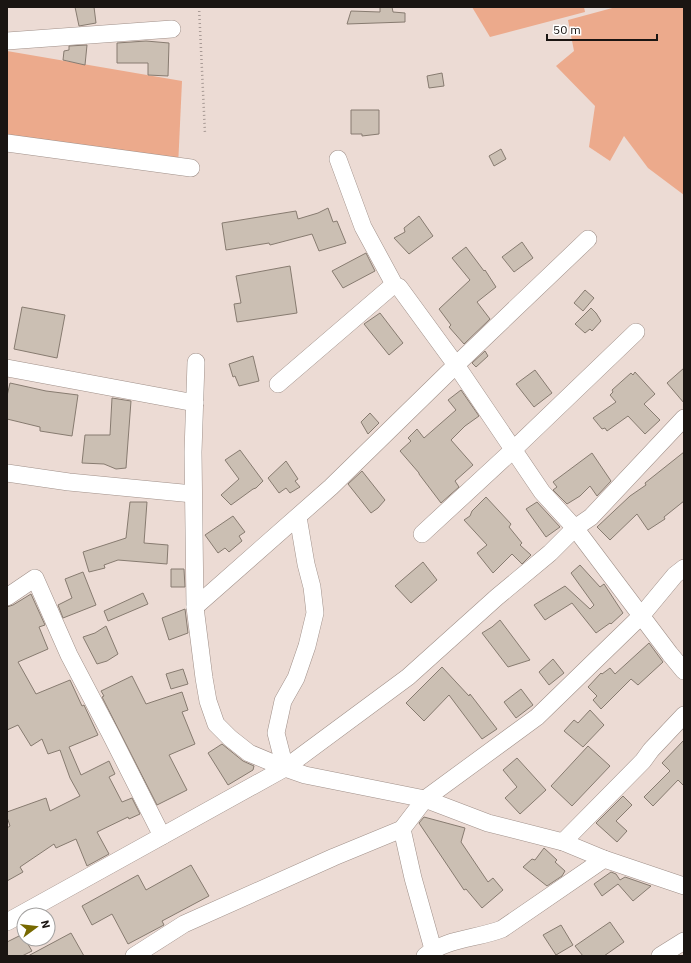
<svg xmlns="http://www.w3.org/2000/svg" width="691" height="963" viewBox="0 0 691 963" font-family="'IBM Plex Sans',sans-serif">
<style>
.green{fill:#ecaa8c}
.building{fill:#cbbfb3;stroke:#877b70}
.lines{fill:none;stroke-linecap:round;stroke-linejoin:round}
.minor-casing{stroke:#a09089;stroke-width:18}
.path{stroke:#a89a95;stroke-width:2.5;stroke-dasharray:1 3;stroke-linecap:butt}
.minor{stroke:#fff;stroke-width:17}
</style>
<rect width="100%" height="100%" fill="#ecdbd4"/>
<g class="green">
<path d="M472,7H584L585,12L490,37Z"/>
<path d="M616,7H684V195L648,168L624,136L610,161L589,147L595,106L556,66L574,51L568,20Z"/>
<path d="M7,51L182,81L178,167L7,136Z"/>
</g>
<g class="building">
<path d="M75,7H94L96,23L79,26Z"/>
<path d="M380,7H392L393,12L405,13V22L347,24L351,11L380,12Z"/>
<path d="M146,41L169,43L168,76L148,75V63H117V43Z"/>
<path d="M87,45L85,65L63,60L64,51L69,50V46Z"/>
<path d="M442,73L444,86L429,88L427,76Z"/>
<path d="M351,110H379V134L362,136V134H351Z"/>
<path d="M501,149L506,159L494,166L489,156Z"/>
<path d="M328,208L333,222L337,221L346,243L319,251L312,234L270,245L269,243L226,250L222,223L296,211L298,219L318,213Z"/>
<path d="M419,216L433,236L409,254L394,238L405,232L404,228Z"/>
<path d="M522,242L533,258L514,272L502,257Z"/>
<path d="M466,247L484,271L485,270L496,287L477,302L490,319L464,344L449,327L451,325L439,309L470,280L452,258Z"/>
<path d="M366,253L375,271L343,288L332,271Z"/>
<path d="M290,266L297,313L237,322L234,304L241,303L236,276Z"/>
<path d="M585,290L594,298L583,311L574,303Z"/>
<path d="M22,307L65,315L57,358L14,349Z"/>
<path d="M591,308L596,313L601,321L592,331L590,329L585,333L575,324Z"/>
<path d="M380,313L403,343L389,355L364,324Z"/>
<path d="M485,351L488,356L476,367L472,363Z"/>
<path d="M253,356L259,381L239,386L235,376L233,377L229,364Z"/>
<path d="M684,368V403L667,383Z"/>
<path d="M535,370L552,393L534,407L516,384Z"/>
<path d="M635,372L655,394L644,404L660,420L645,434L628,416L607,431L605,428L602,429L593,418L616,402L610,395L613,392L612,390L631,373L633,375Z"/>
<path d="M10,383L46,391L78,395L72,436L40,431V427L7,419V396Z"/>
<path d="M461,390L479,416L465,426L451,440L473,465L455,481L459,487L441,503L419,474V473L400,451L411,441L408,438L417,429L424,438L456,410L448,400Z"/>
<path d="M112,398L131,401L126,468L116,469L104,464L82,463L85,435H110Z"/>
<path d="M370,413L379,423L368,434L361,422Z"/>
<path d="M240,450L263,481L256,488L253,489L231,505L221,495L239,479L225,460Z"/>
<path d="M684,452V501L664,517L665,519L648,530L637,514L610,540L597,527L630,496L646,485L645,483Z"/>
<path d="M592,453L611,481L597,496L590,486L580,496L567,504L553,490L557,487L553,482Z"/>
<path d="M286,461L298,479L295,481L300,487L290,493L286,488L279,493L268,478Z"/>
<path d="M362,471L385,500L378,508L371,513L348,484Z"/>
<path d="M486,497L511,524L509,527L522,543L520,545L531,555L522,564L512,554L493,573L477,553L487,545L464,520L470,516L472,511Z"/>
<path d="M130,502H147L144,543L168,545L167,564L118,560L104,565L105,568L89,572L83,552L126,538Z"/>
<path d="M537,502L560,527L546,537L526,509Z"/>
<path d="M233,516L245,532L239,536L242,541L229,552L225,548L218,553L205,535Z"/>
<path d="M423,562L437,580L411,603L395,586Z"/>
<path d="M580,565L600,587L604,584L623,613L611,624L610,623L596,633L572,603L545,620L534,605L565,586L590,609L594,605L571,573Z"/>
<path d="M171,569H184L185,587H171Z"/>
<path d="M83,572L96,605L63,618L58,605L72,598L65,579Z"/>
<path d="M143,593L148,604L108,621L104,611Z"/>
<path d="M31,594L45,625L39,627L48,649L18,662L36,694L70,680L82,706L84,705L98,735L69,747L81,775L109,761L115,774L109,777L122,802L132,798L140,814L129,819L128,817L97,832L109,854L87,866L76,839L56,848L54,844L20,867L23,872L7,881V828L10,826L7,817V812L46,798L50,811L80,796L70,778L60,750L48,754L42,739L31,746L18,725L7,730V607L13,605Z"/>
<path d="M185,609L188,633L169,640L162,618Z"/>
<path d="M500,620L530,660L508,667L482,633L492,627Z"/>
<path d="M106,626L118,654L107,661L97,664L83,637L95,633Z"/>
<path d="M649,643L663,662L638,685L631,679L601,709L593,700L597,696L588,687L601,673L602,674L610,668L615,674Z"/>
<path d="M553,659L564,673L549,685L539,672Z"/>
<path d="M442,667L469,696L470,694L497,729L482,739L449,695L424,721L406,703Z"/>
<path d="M183,669L188,684L171,689L166,674Z"/>
<path d="M132,676L146,704L182,692L188,710L182,712L195,744L169,755L187,790L157,805L102,697L104,696L101,691Z"/>
<path d="M521,689L533,705L516,718L504,702Z"/>
<path d="M590,710L604,725L583,747L564,731L574,720L578,723Z"/>
<path d="M684,740V786L678,780L653,806L644,797L670,771L662,763Z"/>
<path d="M222,744L243,761L254,766L253,770L228,785L208,753Z"/>
<path d="M588,746L610,766L572,806L551,786Z"/>
<path d="M517,758L546,790L520,814L505,798L517,787L503,770Z"/>
<path d="M623,796L632,805L616,821L627,831L617,842L596,823Z"/>
<path d="M424,817L465,828L461,842L488,882L493,878L503,890L482,908L466,889L464,890L419,823Z"/>
<path d="M544,848L557,860L555,862L565,871L562,876L547,886L523,867L532,859L535,860Z"/>
<path d="M191,865L209,896L162,921L164,925L162,926L128,944L112,914L92,925L82,906L138,875L146,890Z"/>
<path d="M611,872L616,874L620,880L625,877L651,886L633,901L618,884L602,896L594,884Z"/>
<path d="M610,922L624,942L604,956H583L575,946Z"/>
<path d="M561,925L573,945L556,955L543,935Z"/>
<path d="M71,933L84,956H28Z"/>
<path d="M19,936H24V939H25L32,951L22,956H7V942Z"/>
</g>
<g class="lines">
<defs>
<g id="minor">
<path d="M7,41L172,29"/>
<path d="M7,143L191,168"/>
<path d="M338,159L363,227L395,286L399,287L456,365L542,492L575,528L670,654L684,671"/>
<path d="M196,362L193,452L195,607L204,678L208,701L216,724L230,738L249,753L285,768L305,775L425,799L488,823L563,842L604,859L684,886"/>
<path d="M7,368L195,403"/>
<path d="M278,384L391,287L395,286"/>
<path d="M7,473L69,482L193,494"/>
<path d="M422,534L513,450L636,332"/>
<path d="M7,597L35,578L69,655L110,733L162,836"/>
<path d="M195,607L331,487L456,365L588,239"/>
<path d="M285,768L276,733L283,701L296,678L307,646L315,613L312,587L306,564L298,517"/>
<path d="M402,829L413,878L433,949V956"/>
<path d="M563,842L643,761L651,750L684,715"/>
<path d="M7,922L285,768L408,677L497,597L550,553L575,528L591,517L684,418"/>
<path d="M134,956L184,924L334,857L402,829L425,799L537,717L641,616L675,575L684,568"/>
<path d="M425,956C446,938 477,939 502,929L604,859"/>
<path d="M660,956L684,941"/>
</g>
</defs>
<use href="#minor" class="minor-casing"/>
<path class="path" d="M199,7L205,134"/>
<use href="#minor" class="minor"/>
</g>
<rect width="691" height="963" fill="none" stroke="#1a1512" stroke-width="16"/>
<g transform="translate(36 927) rotate(75)"><circle r="19" fill="#ffffff" stroke="#a3a1a0"/>
<path d="M0-3L7 15L0 10L-7 15Z" fill="#776900"/>
<text y="-6" font-size="11" font-weight="bold" text-anchor="middle" fill="#1a1512">N</text>
</g>
<path d="M547 34v6h110v-6" fill="none" stroke="#1a1512" stroke-width="2"/>
<text x="553" y="34" font-size="12" fill="#1a1512" stroke="#ffffff" stroke-width="3" paint-order="stroke">50 m</text>
</svg>
